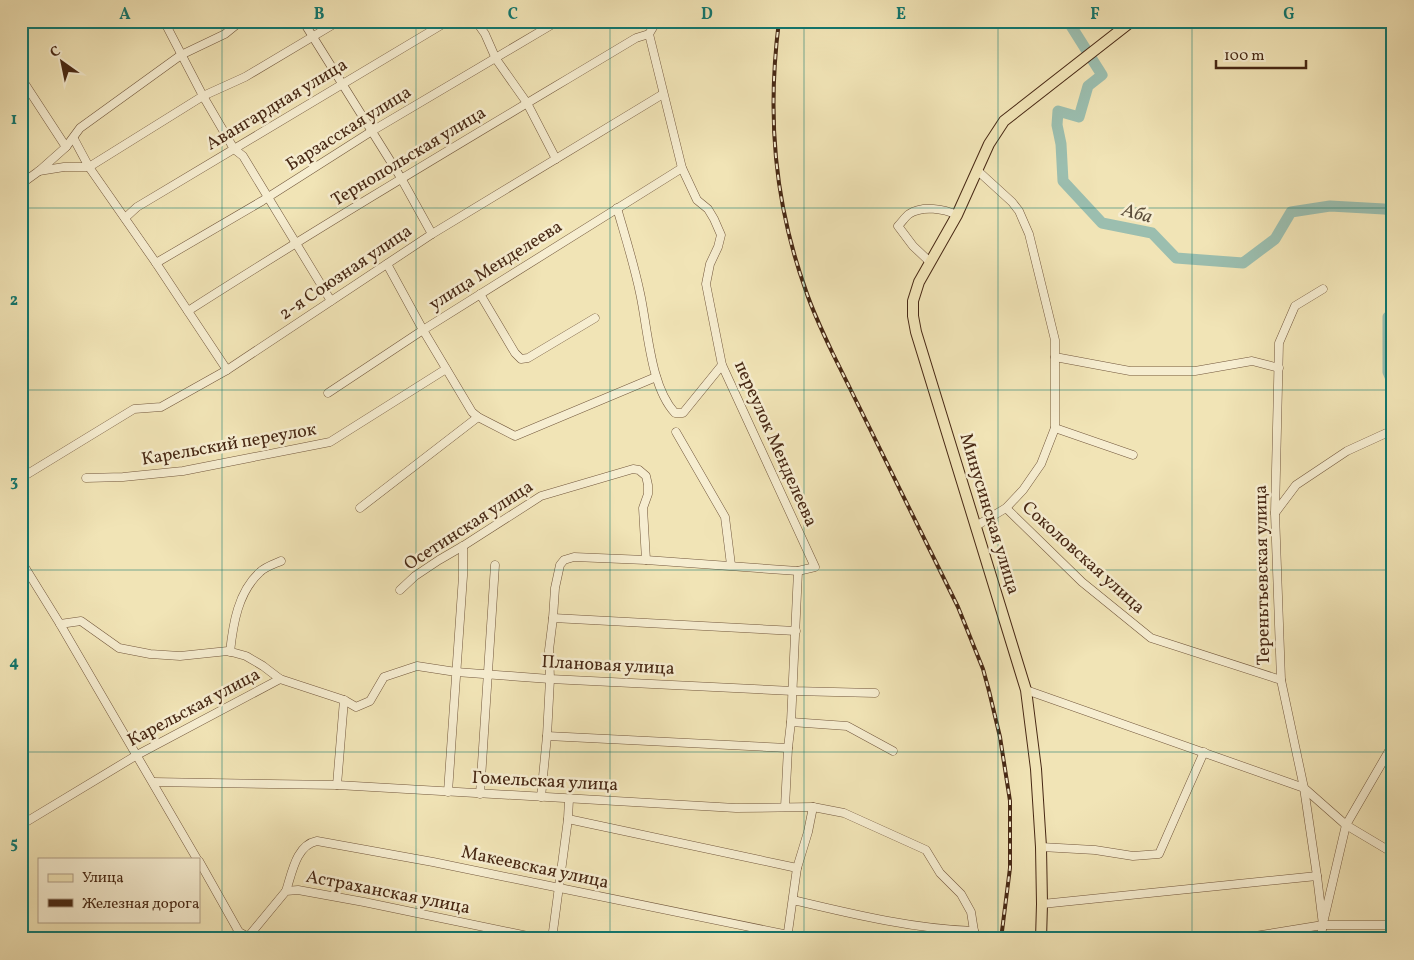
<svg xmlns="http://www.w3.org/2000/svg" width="1414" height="960" viewBox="0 0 1414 960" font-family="Vollkorn,serif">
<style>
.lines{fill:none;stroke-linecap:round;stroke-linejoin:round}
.river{stroke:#9bbeaf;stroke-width:11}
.minor-casing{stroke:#72573c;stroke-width:9}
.major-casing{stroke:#472814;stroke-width:12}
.minor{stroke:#f6edd0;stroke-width:8}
.major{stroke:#f1e4b6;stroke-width:10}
.rail-casing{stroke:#472814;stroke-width:4}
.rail{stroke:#f6edd0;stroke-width:2;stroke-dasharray:5.5;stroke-linecap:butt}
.grid{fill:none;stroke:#0f766e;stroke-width:1;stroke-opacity:0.55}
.labels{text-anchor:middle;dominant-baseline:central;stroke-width:5;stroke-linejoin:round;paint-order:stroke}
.street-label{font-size:18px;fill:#472814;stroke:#f6edd0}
.water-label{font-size:19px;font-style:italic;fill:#5c4e3b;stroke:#f6edd0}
.neatline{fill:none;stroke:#0f766e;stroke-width:2}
.grid-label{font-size:16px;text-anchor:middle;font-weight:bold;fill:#0f766e}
</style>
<rect width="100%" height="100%" fill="#f1e4b6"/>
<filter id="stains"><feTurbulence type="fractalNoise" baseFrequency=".004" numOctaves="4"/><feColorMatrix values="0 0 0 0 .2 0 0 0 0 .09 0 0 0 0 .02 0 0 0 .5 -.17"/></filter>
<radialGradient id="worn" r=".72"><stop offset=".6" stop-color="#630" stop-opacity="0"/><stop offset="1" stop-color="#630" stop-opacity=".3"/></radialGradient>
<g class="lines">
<g class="river">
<path d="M1068,21L1102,75L1088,86L1079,117L1058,111L1057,125L1061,144L1063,181L1102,223L1152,233L1176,258L1243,263L1275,239L1291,212L1330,206L1384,209L1393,211"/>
<path d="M1393,315L1388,317V372L1393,384"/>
</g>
<defs>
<g id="minor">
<path d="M164,21L203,96L234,149L243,156L331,301"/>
<path d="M303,21L401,178L432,234"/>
<path d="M476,21L485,34L496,59L527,103L556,159"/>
<path d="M21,78L66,147"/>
<path d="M74,139L89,167L156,263L227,370"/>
<path d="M39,171L64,167H89L203,96L245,77L339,21"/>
<path d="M978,171L1012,202L1019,211L1029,234L1055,340V428L1041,464L1023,490L1006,508"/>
<path d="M21,184L39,171L66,147L80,128L181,55L225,34L241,21"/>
<path d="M617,208C625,236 634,264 640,293C648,329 650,386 675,413H683L722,365"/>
<path d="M125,218L137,207L448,21"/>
<path d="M930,262L913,246L898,226C902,222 905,217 909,214C923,205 944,209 957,215"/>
<path d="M156,263L262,201L372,131L558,21"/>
<path d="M387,264L423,330L472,412L478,417L515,436L656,377"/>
<path d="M480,294L515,353L521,359L528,358L595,318"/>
<path d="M188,311C335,217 486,128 636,38L649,34"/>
<path d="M1055,357L1130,371H1195L1252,361L1279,368"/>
<path d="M328,393L423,330L682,168"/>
<path d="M1055,428L1133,455"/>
<path d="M676,432L725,517L731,565"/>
<path d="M21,478L134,409L161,407L227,370L432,234L663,94"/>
<path d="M86,478L123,477L183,471L330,442L446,369"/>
<path d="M360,508L478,417"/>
<path d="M1275,513L1296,485L1347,451L1393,430"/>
<path d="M976,526L1006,508L1082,582L1151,638L1281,680"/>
<path d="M21,561L60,624L197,859"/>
<path d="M400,590L415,576L439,560L463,546L541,496L633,469L639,470L646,476L648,485V494L643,508L646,560"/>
<path d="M553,618L796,631"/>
<path d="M60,624L81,621L119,648L150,654L180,656L228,651L246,656L263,666L280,679L344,700L356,707L370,701L384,677L417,666L456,672L550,679L793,691L875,693"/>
<path d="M230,652C233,624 238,592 260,572C265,567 274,564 281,561"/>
<path d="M1026,690L1304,788L1346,825L1393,853"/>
<path d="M791,722L847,726L893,751"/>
<path d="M547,736L788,748"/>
<path d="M153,782L337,785L736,808L813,807L844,813L926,850L940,873L961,894L971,912L974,931"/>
<path d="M337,785L344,700"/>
<path d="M448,792L463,576V546"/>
<path d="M480,794L495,565"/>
<path d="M541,797L547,736L550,679L549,650L553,618L555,588L560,565L564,560L574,557L646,560L798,571L815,567L722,365L706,284L710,264L718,247L721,235L714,219L708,209L697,200L682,168L649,34L655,24L654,21"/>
<path d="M785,807L788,748L791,722L798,571"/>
<path d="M568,819L797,868"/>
<path d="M21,825L137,755L280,679"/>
<path d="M1041,847L1095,850L1133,856L1159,854L1204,752"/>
<path d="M199,861L239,932L252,939"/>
<path d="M286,891C292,873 296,845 317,841L433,862L808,939"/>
<path d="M793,900C852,914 913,929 974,931L975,939"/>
<path d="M1042,904L1317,876"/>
<path d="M1324,919L1346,825L1393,744"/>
<path d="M248,937L286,891L298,890L364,902L542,939"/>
<path d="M228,939L239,932"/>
<path d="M552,939L568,819L569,799"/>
<path d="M787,939L797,868L808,832L813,807"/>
<path d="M1236,939L1323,925H1393"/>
<path d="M1320,939L1323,925L1317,876L1304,788L1281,680L1275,513L1279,343L1295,306L1323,289"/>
</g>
<path id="major" d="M1041,939L1042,904L1041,847L1036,769L1026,690L916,332L913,316V301L919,282L957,215L989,144L1004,121L1132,21"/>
</defs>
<use href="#minor" class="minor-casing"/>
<use href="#major" class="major-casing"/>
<use href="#minor" class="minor"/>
<use href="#major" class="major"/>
<defs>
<path id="rail" d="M779,21C767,115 774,202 806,291C813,312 823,333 833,354L958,607L983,669L989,691L1000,737L1010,801V868L1001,939"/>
</defs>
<use href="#rail" class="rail-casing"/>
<use href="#rail" class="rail"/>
</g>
<path class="grid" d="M222,21V939M416,21V939M610,21V939M804,21V939M998,21V939M1192,21V939M21,208H1393M21,390H1393M21,570H1393M21,752H1393"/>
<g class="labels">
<g class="street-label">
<text transform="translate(277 105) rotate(-31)">Авангардная улица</text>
<text transform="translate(349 129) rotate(-32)">Барзасская улица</text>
<text transform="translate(409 157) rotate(-31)">Тернопольская улица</text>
<text transform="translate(496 266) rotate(-32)">улица Менделеева</text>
<text transform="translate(346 273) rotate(-34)">2-я Союзная улица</text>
<text transform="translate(775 444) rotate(66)">переулок Менделеева</text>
<text transform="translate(229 445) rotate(-10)">Карельский переулок</text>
<text transform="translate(989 514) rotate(73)">Минусинская улица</text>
<text transform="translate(469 526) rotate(-33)">Осетинская улица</text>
<text transform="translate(1083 558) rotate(42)">Соколовская улица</text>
<text transform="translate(1263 575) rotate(-91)">Тереньтьевская улица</text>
<text transform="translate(608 666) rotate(3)">Плановая улица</text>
<text transform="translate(194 708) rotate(-28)">Карельская улица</text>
<text transform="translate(545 782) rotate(3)">Гомельская улица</text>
<text transform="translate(535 868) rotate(12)">Макеевская улица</text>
<text transform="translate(388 893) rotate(11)">Астраханская улица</text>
</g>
<g class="water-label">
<text transform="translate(1137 214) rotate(15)">Аба</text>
</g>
</g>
<rect width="1414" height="960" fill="none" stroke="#f1e4b6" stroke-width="55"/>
<rect x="38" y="858" width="162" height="65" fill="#f6edd0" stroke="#b09e85"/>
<rect x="48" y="874" width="25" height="8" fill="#f1e4b6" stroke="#b09e85"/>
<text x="82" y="882" font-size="15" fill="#472814">Улица</text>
<rect x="48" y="899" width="25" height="8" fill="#472814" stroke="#b09e85"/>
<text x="82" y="908" font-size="15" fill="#472814">Железная дорога</text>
<g transform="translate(62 62) rotate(327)" stroke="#f6edd0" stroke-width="4" paint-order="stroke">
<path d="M0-4L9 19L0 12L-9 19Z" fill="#472814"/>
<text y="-8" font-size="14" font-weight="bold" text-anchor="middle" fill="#472814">С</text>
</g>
<path d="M1216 60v8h90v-8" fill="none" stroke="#472814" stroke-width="2.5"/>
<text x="1224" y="60" font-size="15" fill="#472814" stroke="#f6edd0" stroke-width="4" paint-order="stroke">100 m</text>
<rect x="28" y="28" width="1358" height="904" class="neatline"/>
<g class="grid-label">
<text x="125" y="19">A</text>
<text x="319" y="19">B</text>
<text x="513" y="19">C</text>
<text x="707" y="19">D</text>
<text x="901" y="19">E</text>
<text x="1095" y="19">F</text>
<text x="1289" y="19">G</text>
<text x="14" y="124">1</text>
<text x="14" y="305">2</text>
<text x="14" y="486">3</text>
<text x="14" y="667">4</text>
<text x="14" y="848">5</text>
</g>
<rect width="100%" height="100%" filter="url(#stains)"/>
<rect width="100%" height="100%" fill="url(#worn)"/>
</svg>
